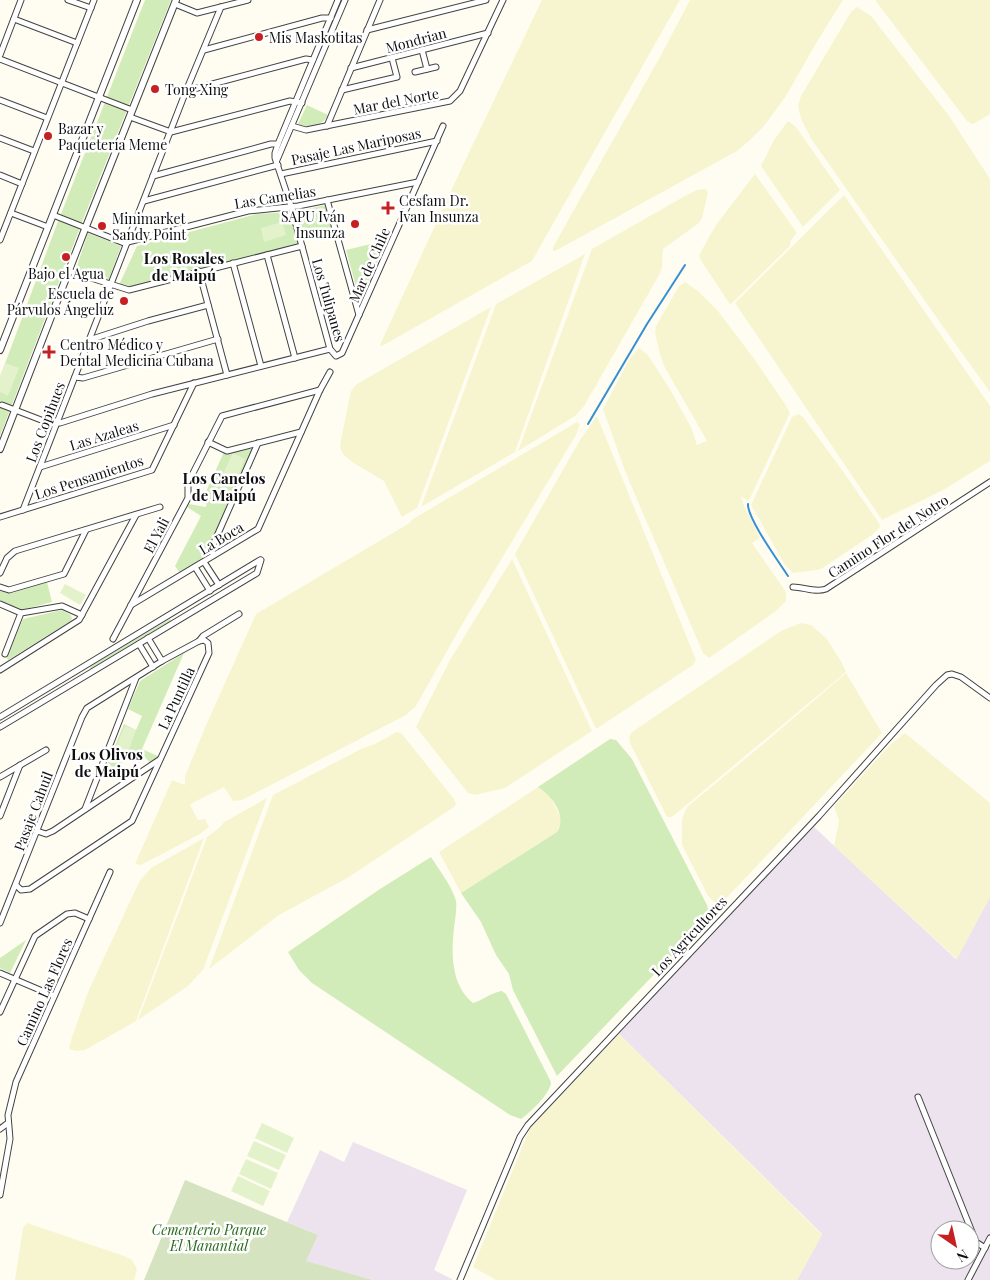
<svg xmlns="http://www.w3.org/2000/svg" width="990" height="1280" viewBox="0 0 990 1280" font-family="'Playfair Display',serif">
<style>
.industrial{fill:#ede3ee;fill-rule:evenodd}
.farmland{fill:#f7f5cf}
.green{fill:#d1ecb8}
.cemetery{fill:#d6e3c0}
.pitch{fill:#e3f2cb}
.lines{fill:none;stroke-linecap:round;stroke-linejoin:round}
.stream{stroke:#378fd3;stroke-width:2}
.minor-casing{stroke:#424242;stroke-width:7}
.tertiary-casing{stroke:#424242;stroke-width:8}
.minor{stroke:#fff;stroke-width:5}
.tertiary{stroke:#fff;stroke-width:6}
.poi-dot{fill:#c62021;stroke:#fff;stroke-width:2}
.labels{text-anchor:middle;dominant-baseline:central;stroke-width:5;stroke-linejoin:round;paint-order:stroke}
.poi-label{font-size:14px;fill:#0f0f0f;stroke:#fff;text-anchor:start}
.street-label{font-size:14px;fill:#0f0f0f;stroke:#fff}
.park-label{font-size:14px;font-style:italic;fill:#296a1c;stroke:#fff}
.neighbourhood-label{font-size:15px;font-weight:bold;fill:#0f0f0f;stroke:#fff}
</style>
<rect width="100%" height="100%" fill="#fffdf1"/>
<g class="industrial">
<path d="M814,827L956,959L990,897V1280H797L822,1234L619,1034L712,931ZM940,1230H970V1260H940Z"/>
<path d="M353,1142L467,1190L434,1270L452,1279V1280H373L305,1261L318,1235L287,1222L320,1150L344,1162Z"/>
</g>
<g class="farmland">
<path d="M542,0H680L532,261L382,346L380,345L463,165Z"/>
<path d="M690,0H843L818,40L786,96L764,126L749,141L737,151L557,250L553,251V247L661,55Z"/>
<path d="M875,0H990V114L975,123L972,124L967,121Z"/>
<path d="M857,7L871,16L949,116L990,179V392L944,328L812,140L801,119L798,106L801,96L851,12Z"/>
<path d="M788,121L796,127L840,190L803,227L761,166L774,140Z"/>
<path d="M755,174L797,233L791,240L790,246L731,304L729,303L700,259L699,255L716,225Z"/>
<path d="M706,189L708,193L702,218L699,223L663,249L662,268L659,275L584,406L575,416L518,451L592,249L685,196L697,190Z"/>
<path d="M844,195L990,406V461L945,489L882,520L735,303Z"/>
<path d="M585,254L515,452L421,507L496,304Z"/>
<path d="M685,282L698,291L718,311L755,360L785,404L790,413L751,496L748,501L741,496L744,506L760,538L752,543L784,589L786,593V601L776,611L709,658L703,653L645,518L625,471L603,409L630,358L639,348L648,355L671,391L691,427L697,445L707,441L664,366L660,354L655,333L656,326L679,286Z"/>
<path d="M491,307L417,508L402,517L384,481L352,462L343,454L341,450L340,445L351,391L357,384Z"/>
<path d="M798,414L803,417L842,470L879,523L880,527L872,535L821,569L817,570L793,573L785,565L751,505L792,417Z"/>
<path d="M597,416L696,660L693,665L596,729L515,554L580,440Z"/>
<path d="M577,422L580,424L576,435L460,628L416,706L406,715L242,800L233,801L224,787L194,802L190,805L198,820L205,819L209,827L200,834L141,865L135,864L172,780L185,785V776L207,723L256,614L408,524L413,519Z"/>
<path d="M512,559L592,731L505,788L475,795L468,793L416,727L450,660Z"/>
<path d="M801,623L811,625L827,639L842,663L846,672L672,817H667L630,743L629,738L632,732L781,631Z"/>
<path d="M846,673L882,733L720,905H717L708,896L682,845V819L687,807L768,740Z"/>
<path d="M397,732L402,734L454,799L456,804L454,807L349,877L279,915L209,969L273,795L363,748L375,744Z"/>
<path d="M905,733L990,803V897L957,959L834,846L839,821L834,806L891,744Z"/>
<path d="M538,787L548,793L561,818V823L557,832L461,893L439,852Z"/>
<path d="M267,798L203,970L188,986L138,1020L207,837L220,827L224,822Z"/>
<path d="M204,838L136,1021L85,1050L76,1051L69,1049L72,1037L88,992L139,882L151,868Z"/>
<path d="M619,1034L822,1235L797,1280H496L473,1267L530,1128Z"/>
<path d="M27,1223L124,1256L132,1260L137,1269L134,1280H15L23,1228Z"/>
</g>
<g class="green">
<path d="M145,0H171L84,217L0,436V377L57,224Z"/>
<path d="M307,105L328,115C324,125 308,129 298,124Z"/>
<path d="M326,205L333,234L304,240L298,211Z"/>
<path d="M292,212L299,245L128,287L119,285L137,246L257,214Z"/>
<path d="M88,233L121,246L108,282L76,269Z"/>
<path d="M387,240L360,301L346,250Z"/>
<path d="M249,448L252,449V452L206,555L180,573L175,566L201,516L187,507L189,504L206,507L207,498L204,496L224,452L228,454Z"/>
<path d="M47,582L52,602L21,610L0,601V590L12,593Z"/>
<path d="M62,610L71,615L72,620L8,660L6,655L9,650H10L23,619Z"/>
<path d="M170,619L171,621L91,669L90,667Z"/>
<path d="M184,653L142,749L158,756L156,760L150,763L140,751L103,775L124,724L136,730L142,716L128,709L140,681Z"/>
<path d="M610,739L616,740L632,759L707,905L709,913L706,920L557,1076L513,990L509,974L496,955L481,922L461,893L557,832C568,816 551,795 538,787Z"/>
<path d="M431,857C438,868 453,888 456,901C457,910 455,919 454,928C451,954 451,985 473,1003C483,1000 492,992 502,991L506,994L551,1082C551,1093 530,1113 521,1119L510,1115L312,983L299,970L288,952L380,889Z"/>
<path d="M26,940L10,973L0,968V958Z"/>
</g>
<path class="cemetery" d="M185,1180L318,1235L306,1261L373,1280H144Z"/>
<g class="pitch">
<path d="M282,222L286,235L264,242L261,228Z"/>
<path d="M5,363L19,368L8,396L0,392V376Z"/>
<path d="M233,453L245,459L236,480L223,474Z"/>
<path d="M65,584L86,595L80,605L60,593Z"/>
<path d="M125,726L136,730L128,752L116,747Z"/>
<path d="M262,1123L294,1138L287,1153L255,1138Z"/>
<path d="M254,1141L286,1155L279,1170L247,1156Z"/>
<path d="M246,1159L278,1173L271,1189L239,1174Z"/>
<path d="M238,1176L270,1191L263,1206L231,1191Z"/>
</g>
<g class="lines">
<g class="stream">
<path d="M588,424L647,324L685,265"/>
<path d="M748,504C747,518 779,562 788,576"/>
</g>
<defs>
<g id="minor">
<path d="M68,0L91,8"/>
<path d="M338,0L278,144L275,153V158L291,206L330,349L336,356L342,353L443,126"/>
<path d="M175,4L197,13L248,0"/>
<path d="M14,19L77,43"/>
<path d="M367,30L486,0"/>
<path d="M204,50L322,18H331"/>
<path d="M422,50L427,69"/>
<path d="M0,55L21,0"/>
<path d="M0,59L132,110"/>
<path d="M351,68L488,33"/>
<path d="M415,72L436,67"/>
<path d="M342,90L397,77L392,58"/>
<path d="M186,91L306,59L313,60"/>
<path d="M0,100L47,118"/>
<path d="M130,117L171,132L290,101L302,103"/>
<path d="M292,126L306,130L450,101L460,91L503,0"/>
<path d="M327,126L380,0"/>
<path d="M0,138L34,151"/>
<path d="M277,160L345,0"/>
<path d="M281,174L437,141"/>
<path d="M0,175L22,184"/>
<path d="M153,176L271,144H278"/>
<path d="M327,200L359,315"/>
<path d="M144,201L278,165"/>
<path d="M11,213L48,227"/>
<path d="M53,215L124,243L248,211L298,206L418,182"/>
<path d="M0,240L94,0"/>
<path d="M267,255L295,358"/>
<path d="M233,263L261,366"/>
<path d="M69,271L129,290L302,246"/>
<path d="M199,271L227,375"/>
<path d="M89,340L148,321L208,305"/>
<path d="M75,377L83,378L218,339"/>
<path d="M2,405L49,423H60L152,394L330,349"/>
<path d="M208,442L227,451L301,432"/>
<path d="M40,467L174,425"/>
<path d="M23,510L186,91L221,7"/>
<path d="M0,517L152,470L194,383"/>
<path d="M214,555L212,552L213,545L258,443"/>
<path d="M204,562L219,585"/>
<path d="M195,567L210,591"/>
<path d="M0,573L7,558L15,551L160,507"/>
<path d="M0,587L9,590L64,574L86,530"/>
<path d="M793,587C804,587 815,593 826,589L990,482"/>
<path d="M0,604L21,613L62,606L82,615"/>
<path d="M131,605L258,529L320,390L330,372"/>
<path d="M148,638L162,661"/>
<path d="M113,639L188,498V483L222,416L320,390"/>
<path d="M139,644L153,667"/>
<path d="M5,654L21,613"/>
<path d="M0,670L79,620L136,515"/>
<path d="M0,717L260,560"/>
<path d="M0,727L257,573L261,560"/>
<path d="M0,777L46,750"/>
<path d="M85,809L136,678"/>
<path d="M0,816L20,765"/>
<path d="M37,831L46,834L53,831L159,760"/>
<path d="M16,885L21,890L30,889L132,821L209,653L208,643L204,640L199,641"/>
<path d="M0,923L82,717L87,708L162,661L199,641L203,636L239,614"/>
<path d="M0,973L54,996"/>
<path d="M0,1012L35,936L67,914L75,913L89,919"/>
<path d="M918,1097L976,1242L985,1248"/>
<path d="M0,1129L8,1123"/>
<path d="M0,1195L10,1139L8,1115L16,1082L110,872"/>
<path d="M460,1280L520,1137L528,1125L819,816L936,685L947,675L952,674L961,677L990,698"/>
<path d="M968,1280L990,1238"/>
</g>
<g id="tertiary">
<path d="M0,350L137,0"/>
<path d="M0,449L85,229L176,0"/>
</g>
</defs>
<use href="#minor" class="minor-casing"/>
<use href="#tertiary" class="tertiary-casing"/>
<use href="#minor" class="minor"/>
<use href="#tertiary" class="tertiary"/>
</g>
<g class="poi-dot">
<circle cx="259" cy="37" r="5"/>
<circle cx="155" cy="89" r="5"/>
<circle cx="48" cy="136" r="5"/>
<path d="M385.5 200.5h5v5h5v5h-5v5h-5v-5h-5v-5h5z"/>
<circle cx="355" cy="224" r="5"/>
<circle cx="102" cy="226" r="5"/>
<circle cx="66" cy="257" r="5"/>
<circle cx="124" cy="301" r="5"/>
<path d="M46.5 344.5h5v5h5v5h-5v5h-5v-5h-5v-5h5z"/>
</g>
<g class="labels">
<g class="poi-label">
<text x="269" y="37">Mis Maskotitas</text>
<text x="165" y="89">Tong Xing</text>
<text x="58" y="128">Bazar y<tspan x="58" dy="16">Paquetería Meme</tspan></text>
<text x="399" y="200">Cesfam Dr.<tspan x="399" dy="16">Ivan Insunza</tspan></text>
<text x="345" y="216" text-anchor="end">SAPU Iván<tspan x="345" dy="16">Insunza</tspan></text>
<text x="112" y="218">Minimarket<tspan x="112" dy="16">Sandy Point</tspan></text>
<text x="66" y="273" text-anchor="middle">Bajo el Agua</text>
<text x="114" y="293" text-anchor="end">Escuela de<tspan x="114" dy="16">Párvulos Ángeluz</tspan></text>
<text x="60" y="344">Centro Médico y<tspan x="60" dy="16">Dental Medicina Cubana</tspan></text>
</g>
<g class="street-label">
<text transform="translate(416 40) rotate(-15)">Mondrian</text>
<text transform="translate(396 101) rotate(-11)">Mar del Norte</text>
<text transform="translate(356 146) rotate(-12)">Pasaje Las Mariposas</text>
<text transform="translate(275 197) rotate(-9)">Las Camelias</text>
<text transform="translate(369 265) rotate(-66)">Mar de Chile</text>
<text transform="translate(329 300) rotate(74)">Los Tulipanes</text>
<text transform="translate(45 422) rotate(-69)">Los Copihues</text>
<text transform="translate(104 435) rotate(-17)">Las Azaleas</text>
<text transform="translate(89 477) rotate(-18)">Los Pensamientos</text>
<text transform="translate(156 535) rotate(-62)">El Yali</text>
<text transform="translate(888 536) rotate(-33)">Camino Flor del Notro</text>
<text transform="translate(221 538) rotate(-31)">La Boca</text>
<text transform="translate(176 698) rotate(-65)">La Puntilla</text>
<text transform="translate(33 811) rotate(-69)">Pasaje Cahuil</text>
<text transform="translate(689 936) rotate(-47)">Los Agricultores</text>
<text transform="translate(44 992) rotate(-66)">Camino Las Flores</text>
</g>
<g class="park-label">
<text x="209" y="1229">Cementerio Parque<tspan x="209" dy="16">El Manantial</tspan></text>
</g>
<g class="neighbourhood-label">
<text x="184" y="258">Los Rosales<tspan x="184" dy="17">de Maipú</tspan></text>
<text x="224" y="478">Los Canelos<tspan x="224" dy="17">de Maipú</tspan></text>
<text x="107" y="754">Los Olivos<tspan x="107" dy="17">de Maipú</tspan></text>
</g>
</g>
<g transform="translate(955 1245) rotate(146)"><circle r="24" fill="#ffffff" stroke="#9f9f9f"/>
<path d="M0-4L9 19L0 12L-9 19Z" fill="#c62021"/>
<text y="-8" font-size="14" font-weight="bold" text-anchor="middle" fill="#0f0f0f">N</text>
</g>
</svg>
